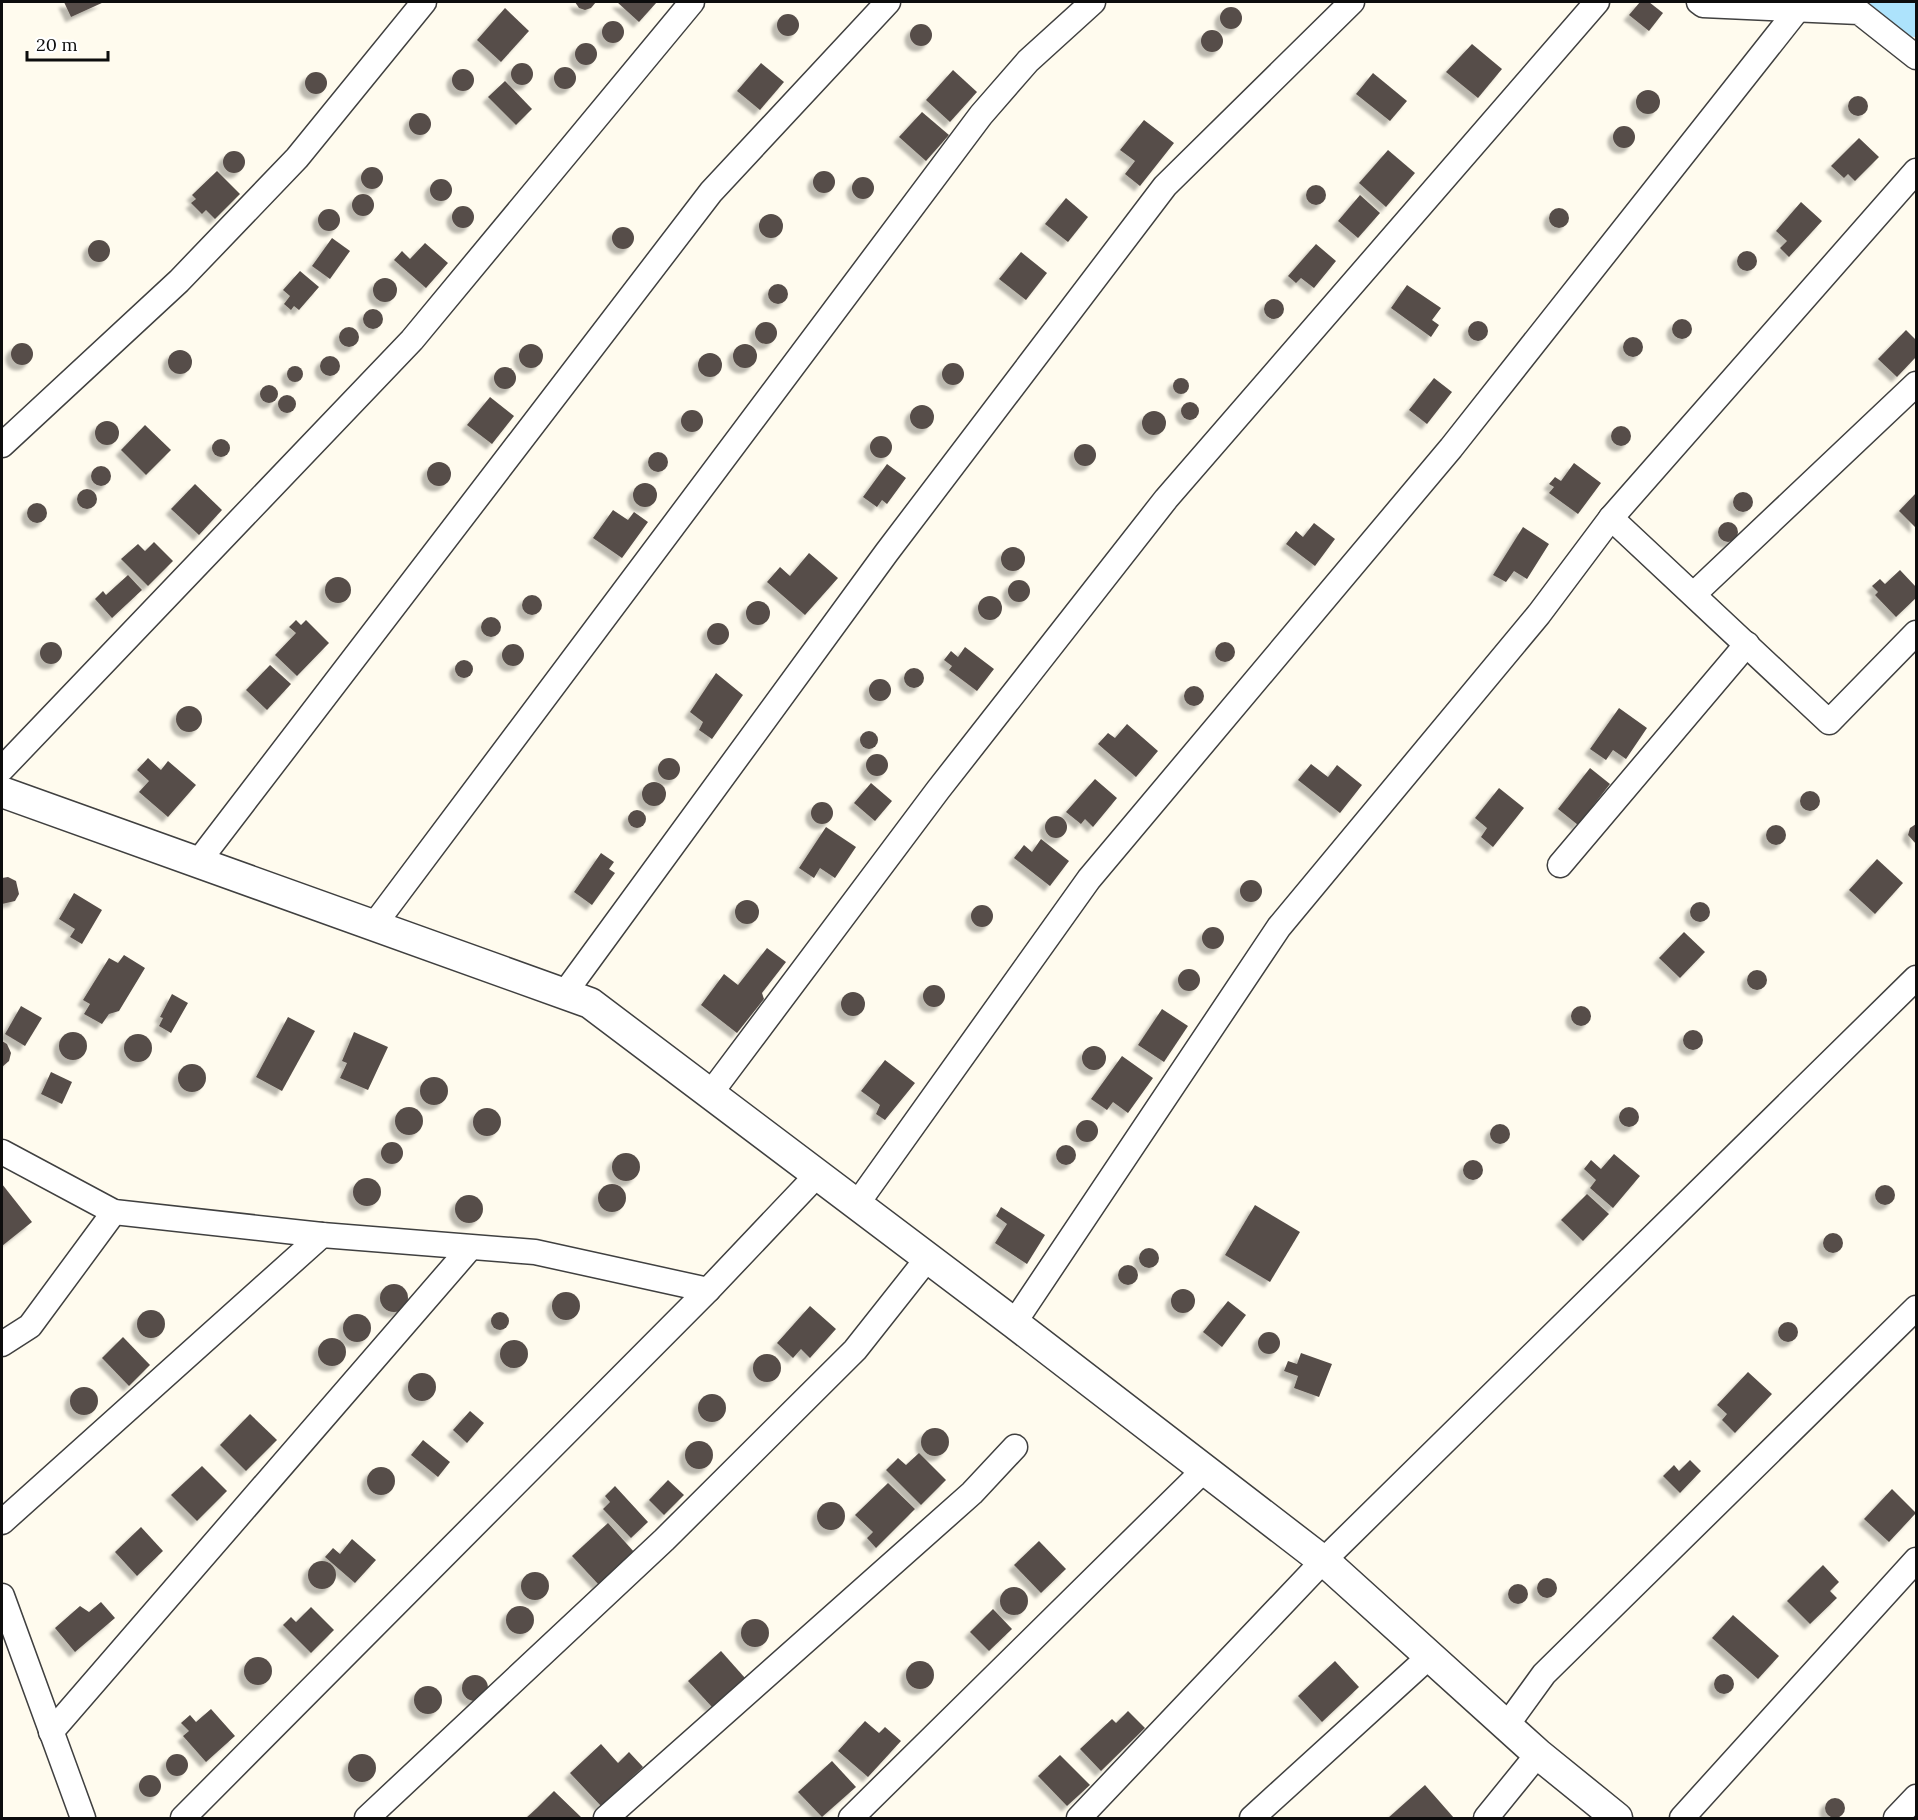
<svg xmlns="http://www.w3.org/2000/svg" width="1918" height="1820" viewBox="0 0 1918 1820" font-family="Lora,serif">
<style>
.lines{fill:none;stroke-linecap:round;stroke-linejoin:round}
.river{stroke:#ade3fc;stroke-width:48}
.building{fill:#574e49;filter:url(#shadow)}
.minor-casing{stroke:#404040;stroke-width:27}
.tertiary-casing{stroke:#404040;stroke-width:33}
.minor{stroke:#fff;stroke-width:24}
.tertiary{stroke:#fff;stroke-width:30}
</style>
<defs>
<filter id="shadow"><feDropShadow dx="-5.5" dy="5.5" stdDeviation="1.5" flood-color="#0004"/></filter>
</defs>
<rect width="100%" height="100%" fill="#fffbee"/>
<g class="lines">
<path class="river" d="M1894,2L1916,13"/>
</g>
<g class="building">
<path d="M64,2H104L71,17Z"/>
<path d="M575,2H596L591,8L585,10L579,8Z"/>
<path d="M617,2H657L639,22Z"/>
<path d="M1640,2H1649L1663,13L1649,31L1629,15Z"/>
<circle cx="1231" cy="18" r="11"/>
<path d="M505,8L529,31L501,62L477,40Z"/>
<circle cx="788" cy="25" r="11"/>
<circle cx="613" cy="32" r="11"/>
<circle cx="921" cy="35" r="11"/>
<circle cx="1212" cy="41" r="11"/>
<circle cx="586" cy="54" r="11"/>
<path d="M1472,44L1502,69L1478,98L1446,72Z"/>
<path d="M761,63L784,82L760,110L737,91Z"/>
<circle cx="522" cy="74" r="11"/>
<circle cx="565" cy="78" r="11"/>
<circle cx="463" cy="80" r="11"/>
<path d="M953,70L977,92L950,122L926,100Z"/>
<circle cx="316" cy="83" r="11"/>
<path d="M1373,73L1407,101L1390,121L1356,94Z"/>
<path d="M505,81L532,109L516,125L488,97Z"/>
<circle cx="1648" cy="102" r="12"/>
<circle cx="1858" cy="106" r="10"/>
<path d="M922,112L949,135L926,161L899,137Z"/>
<circle cx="420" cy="124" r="11"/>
<path d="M1144,120L1174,143L1140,186L1125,174L1135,161L1120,150Z"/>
<circle cx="1624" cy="137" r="11"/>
<path d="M1859,138L1879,157L1855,181L1848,174L1844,178L1831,166Z"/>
<path d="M1388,150L1415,173L1386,207L1359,183Z"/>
<circle cx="234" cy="162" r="11"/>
<circle cx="372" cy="178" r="11"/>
<path d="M217,171L240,194L215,219L206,210L202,214L191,203L196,199L192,195Z"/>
<circle cx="824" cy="182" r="11"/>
<circle cx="863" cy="188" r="11"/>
<circle cx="441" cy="190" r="11"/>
<circle cx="1316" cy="195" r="10"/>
<circle cx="363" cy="205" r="11"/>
<path d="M1360,195L1380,213L1358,238L1338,221Z"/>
<path d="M1066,198L1088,217L1068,242L1045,224Z"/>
<path d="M1801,202L1822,221L1789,257L1780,248L1787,241L1776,231Z"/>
<circle cx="463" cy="217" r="11"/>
<circle cx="1559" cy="218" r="10"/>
<circle cx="329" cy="220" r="11"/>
<circle cx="771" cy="226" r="12"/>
<circle cx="623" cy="238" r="11"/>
<path d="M332,238L350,251L330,279L312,266Z"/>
<circle cx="99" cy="251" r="11"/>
<path d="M425,243L448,263L426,288L394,260L402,251L410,259Z"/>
<path d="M1316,244L1336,261L1314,288L1301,278L1296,283L1288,276Z"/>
<circle cx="1747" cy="261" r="10"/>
<path d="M1021,252L1047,273L1026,300L999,279Z"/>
<path d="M300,271L319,287L299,310L294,306L291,310L284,304L290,296L283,290Z"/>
<circle cx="385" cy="290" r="12"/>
<circle cx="778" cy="294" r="10"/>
<path d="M1407,285L1441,308L1432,320L1439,325L1431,337L1391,308Z"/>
<circle cx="1274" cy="309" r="10"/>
<circle cx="373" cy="319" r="10"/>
<circle cx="1682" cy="329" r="10"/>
<circle cx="1478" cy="331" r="10"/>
<circle cx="766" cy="333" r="11"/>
<circle cx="349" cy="337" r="10"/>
<path d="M1906,330L1916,340V357L1897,377L1878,359Z"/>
<circle cx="1633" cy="347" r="10"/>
<circle cx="22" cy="354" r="11"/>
<circle cx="745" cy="356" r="12"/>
<circle cx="531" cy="356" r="12"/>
<circle cx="180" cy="362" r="12"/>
<circle cx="710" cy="365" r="12"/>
<circle cx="330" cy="366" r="10"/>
<circle cx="953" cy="374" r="11"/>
<circle cx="295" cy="374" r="8"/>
<circle cx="505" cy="378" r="11"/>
<path d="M1434,378L1452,392L1427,424L1409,410Z"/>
<circle cx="1181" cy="386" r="8"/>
<circle cx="269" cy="394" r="9"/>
<circle cx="287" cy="404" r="9"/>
<path d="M490,397L514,416L492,444L467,425Z"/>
<circle cx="1190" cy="411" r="9"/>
<circle cx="922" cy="417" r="12"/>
<circle cx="692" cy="421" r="11"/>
<circle cx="1154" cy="423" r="12"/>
<circle cx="107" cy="433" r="12"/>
<path d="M145,425L171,450L146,475L121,450Z"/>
<circle cx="1621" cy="436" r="10"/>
<circle cx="881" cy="447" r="11"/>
<circle cx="221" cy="448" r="9"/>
<circle cx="1085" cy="455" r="11"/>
<circle cx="658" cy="462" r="10"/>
<circle cx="439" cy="474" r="12"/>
<path d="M1574,463L1601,483L1578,514L1549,493L1554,487L1549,484L1555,477L1561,481Z"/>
<path d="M887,464L906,478L887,504L882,500L877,507L863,497Z"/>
<circle cx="101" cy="476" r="10"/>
<circle cx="645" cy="495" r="12"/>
<path d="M195,484L222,510L199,535L171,509Z"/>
<circle cx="87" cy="499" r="10"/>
<circle cx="1743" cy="502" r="10"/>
<path d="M1916,493V528L1899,511Z"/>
<circle cx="37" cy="513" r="10"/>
<path d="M613,510L628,520L634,512L648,522L622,558L593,538Z"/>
<circle cx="1728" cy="532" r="10"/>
<path d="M1314,523L1335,539L1315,566L1286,544L1296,531L1303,537Z"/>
<path d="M1523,527L1549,544L1527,579L1514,571L1506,582L1493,575Z"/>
<path d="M154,542L173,561L148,586L121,559L138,544L145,551Z"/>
<circle cx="1013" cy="559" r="12"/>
<path d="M809,553L838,578L805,615L767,582L780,567L790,576Z"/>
<path d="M1900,570L1916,587V598L1896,617L1875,595L1878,592L1872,586L1880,579L1885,584Z"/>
<path d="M128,575L142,590L112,618L95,599L103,591L106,595Z"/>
<circle cx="338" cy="590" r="13"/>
<circle cx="1019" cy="591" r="11"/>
<circle cx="532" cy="605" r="10"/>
<circle cx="990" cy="608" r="12"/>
<circle cx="758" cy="613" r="12"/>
<circle cx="491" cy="627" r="10"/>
<path d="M296,620L301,625L306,620L329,643L297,676L275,655L296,633L289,627Z"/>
<circle cx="718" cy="634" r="11"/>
<circle cx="1225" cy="652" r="10"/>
<circle cx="51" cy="653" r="11"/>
<circle cx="513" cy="655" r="11"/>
<path d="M965,647L994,669L977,691L949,670L952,666L944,660L951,651L958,657Z"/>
<circle cx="464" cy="669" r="9"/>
<path d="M270,665L291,684L267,710L246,690Z"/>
<circle cx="914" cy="678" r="10"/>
<path d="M716,673L743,695L712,739L699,730L703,722L690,712Z"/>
<circle cx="880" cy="690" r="11"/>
<circle cx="1194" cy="696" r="10"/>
<circle cx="189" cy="719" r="13"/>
<path d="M1619,708L1647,728L1626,759L1613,750L1606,760L1590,749Z"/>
<path d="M1127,724L1158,751L1136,777L1098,744L1108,733L1115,738Z"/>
<circle cx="869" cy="740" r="9"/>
<circle cx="877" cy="765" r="11"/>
<circle cx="669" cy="769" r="11"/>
<path d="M148,758L161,770L168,761L196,785L168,817L139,792L149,781L137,770Z"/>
<path d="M1311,764L1328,777L1337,765L1362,785L1340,813L1298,780Z"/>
<path d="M1590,768L1610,784L1578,825L1558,809Z"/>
<path d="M1095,779L1117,798L1093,827L1085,819L1081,824L1066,812Z"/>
<circle cx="654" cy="794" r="12"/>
<path d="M871,783L892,801L875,821L854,803Z"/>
<path d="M1499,788L1524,808L1493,847L1481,837L1487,828L1475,818Z"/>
<circle cx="1810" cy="801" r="10"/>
<circle cx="822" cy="813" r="11"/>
<circle cx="637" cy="819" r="9"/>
<circle cx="1056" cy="827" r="11"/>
<path d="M1916,824V844L1908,835L1910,828Z"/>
<circle cx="1776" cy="835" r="10"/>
<path d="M826,827L856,847L835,878L820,868L814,878L799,868Z"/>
<path d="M1041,839L1069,861L1050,886L1014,858L1024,845L1032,852Z"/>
<path d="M601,853L614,862L609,869L615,873L592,905L574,892Z"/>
<path d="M1877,859L1903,883L1875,914L1849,890Z"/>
<path d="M8,877L16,881L19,894L15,901L2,904V878Z"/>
<circle cx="1251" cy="891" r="11"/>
<path d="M74,893L102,910L82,944L70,937L75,929L59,919Z"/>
<circle cx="747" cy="912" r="12"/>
<circle cx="1700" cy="912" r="10"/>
<circle cx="982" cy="916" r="11"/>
<circle cx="1213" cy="938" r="11"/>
<path d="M1684,932L1705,952L1680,978L1659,958Z"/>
<path d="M767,948L786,962L762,993L764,999L737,1033L701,1005L724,974L738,985Z"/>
<path d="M124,955L145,968L119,1011L109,1014L102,1024L84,1014L90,1004L83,1000L109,958L118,963Z"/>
<circle cx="1189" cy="980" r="11"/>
<circle cx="1757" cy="980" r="10"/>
<circle cx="934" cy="996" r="11"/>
<circle cx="853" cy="1004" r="12"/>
<path d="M172,994L188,1003L171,1033L159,1026L163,1018L160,1017Z"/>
<circle cx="1581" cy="1016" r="10"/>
<path d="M21,1006L42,1018L25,1046L5,1034Z"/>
<path d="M1162,1009L1188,1026L1164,1062L1138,1045Z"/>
<path d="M288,1017L315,1031L282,1091L256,1077Z"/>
<circle cx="1693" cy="1040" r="10"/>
<path d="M354,1032L388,1047L368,1090L340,1078L347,1063L342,1061Z"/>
<circle cx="73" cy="1046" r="14"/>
<circle cx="138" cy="1048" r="14"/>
<path d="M2,1041L7,1044L11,1053L9,1061L2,1067Z"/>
<circle cx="1094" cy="1058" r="12"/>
<path d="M1122,1056L1153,1078L1128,1113L1113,1102L1107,1110L1091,1099Z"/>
<path d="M885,1060L915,1083L885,1120L876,1114L880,1105L861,1091Z"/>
<circle cx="192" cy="1078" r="14"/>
<path d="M51,1072L72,1082L62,1104L41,1094Z"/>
<circle cx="434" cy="1091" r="14"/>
<circle cx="1629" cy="1117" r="10"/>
<circle cx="409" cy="1121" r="14"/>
<circle cx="487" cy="1122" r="14"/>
<circle cx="1087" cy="1131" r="11"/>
<circle cx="1500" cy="1134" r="10"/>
<circle cx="392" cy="1153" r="11"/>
<circle cx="1066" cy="1155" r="10"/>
<circle cx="626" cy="1167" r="14"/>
<path d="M1614,1154L1640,1176L1613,1208L1590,1188L1596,1180L1584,1169L1591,1160L1601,1169Z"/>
<circle cx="1473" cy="1170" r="10"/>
<circle cx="367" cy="1192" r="14"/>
<path d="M2,1184L32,1222L2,1246Z"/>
<circle cx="612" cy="1198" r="14"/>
<circle cx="1885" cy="1195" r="10"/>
<path d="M1587,1194L1609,1214L1583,1241L1561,1220Z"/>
<circle cx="469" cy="1209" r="14"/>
<path d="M1255,1205L1300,1232L1270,1282L1225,1255Z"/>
<path d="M1001,1207L1045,1235L1027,1264L995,1243L1007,1224L996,1216Z"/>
<circle cx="1833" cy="1243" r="10"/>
<circle cx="1149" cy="1258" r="10"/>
<circle cx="1128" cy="1275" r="10"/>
<circle cx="394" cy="1298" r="14"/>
<circle cx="1183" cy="1301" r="12"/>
<circle cx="566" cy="1306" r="14"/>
<path d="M1228,1301L1246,1315L1222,1347L1203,1332Z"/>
<path d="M810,1306L836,1329L810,1358L801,1349L793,1358L777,1343Z"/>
<circle cx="151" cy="1324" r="14"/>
<circle cx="500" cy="1321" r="9"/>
<circle cx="357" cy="1328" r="14"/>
<circle cx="1788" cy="1332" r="10"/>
<circle cx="1269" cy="1343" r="11"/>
<path d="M123,1337L150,1365L129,1386L102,1358Z"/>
<circle cx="332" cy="1352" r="14"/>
<circle cx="514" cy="1354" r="14"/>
<path d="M1301,1353L1332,1364L1319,1397L1294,1388L1298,1376L1284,1371L1288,1361L1297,1364Z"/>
<circle cx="767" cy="1368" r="14"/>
<path d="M1748,1372L1772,1394L1735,1433L1722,1420L1727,1414L1717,1405Z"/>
<circle cx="422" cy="1387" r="14"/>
<circle cx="84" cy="1401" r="14"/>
<circle cx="712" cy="1408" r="14"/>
<path d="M470,1411L484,1423L467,1443L453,1430Z"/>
<path d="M250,1414L277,1440L246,1471L220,1445Z"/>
<circle cx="935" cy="1442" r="14"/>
<path d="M423,1440L450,1462L438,1477L411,1455Z"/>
<circle cx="699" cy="1455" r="14"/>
<path d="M919,1453L946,1480L921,1505L886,1470L898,1458L906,1465Z"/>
<path d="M1690,1460L1701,1471L1680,1493L1663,1476L1674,1465L1679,1471Z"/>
<path d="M202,1466L227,1491L197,1521L171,1495Z"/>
<circle cx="381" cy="1481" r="14"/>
<path d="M668,1480L684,1495L664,1515L649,1500Z"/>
<path d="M888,1483L915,1509L876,1548L867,1538L873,1532L855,1515Z"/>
<path d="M615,1486L648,1522L631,1538L603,1509L610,1502L605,1496Z"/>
<path d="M1892,1489L1916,1513L1889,1542L1864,1519Z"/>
<circle cx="831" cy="1516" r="14"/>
<path d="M608,1523L635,1553L599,1585L572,1556Z"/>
<path d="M141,1527L163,1551L137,1576L115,1552Z"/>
<path d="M352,1539L376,1560L355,1583L325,1557L333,1548L340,1554Z"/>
<path d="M1039,1541L1066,1569L1041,1593L1014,1565Z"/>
<circle cx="322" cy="1575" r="14"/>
<path d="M1823,1565L1839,1582L1830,1591L1837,1598L1810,1624L1787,1601Z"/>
<circle cx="535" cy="1586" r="14"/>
<circle cx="1547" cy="1588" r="10"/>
<circle cx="1518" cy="1594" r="10"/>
<circle cx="1014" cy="1601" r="14"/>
<path d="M101,1602L115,1618L75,1652L55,1628L80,1606L89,1612Z"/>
<circle cx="520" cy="1620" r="14"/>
<path d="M311,1607L334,1630L311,1653L283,1625L291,1617L296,1622Z"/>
<path d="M993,1609L1012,1629L989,1651L970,1632Z"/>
<path d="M1733,1615L1779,1656L1758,1679L1712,1638Z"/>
<circle cx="755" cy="1633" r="14"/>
<path d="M721,1651L745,1678L712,1707L688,1681Z"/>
<circle cx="258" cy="1671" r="14"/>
<path d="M1335,1661L1359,1687L1322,1722L1298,1696Z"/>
<circle cx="920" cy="1675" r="14"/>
<circle cx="1724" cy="1684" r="10"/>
<circle cx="475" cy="1688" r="13"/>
<circle cx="428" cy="1700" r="14"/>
<path d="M211,1709L235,1736L206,1762L183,1736L189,1731L181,1723L190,1715L196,1722Z"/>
<path d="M1128,1711L1145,1728L1101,1771L1080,1749L1112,1719L1116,1723Z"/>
<path d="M865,1721L879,1733L885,1727L901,1741L868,1777L838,1751Z"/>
<path d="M601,1744L618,1763L629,1752L643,1767L601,1806L570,1773Z"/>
<circle cx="177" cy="1765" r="11"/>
<circle cx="362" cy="1768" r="14"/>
<path d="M1060,1755L1090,1785L1067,1806L1038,1776Z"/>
<path d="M832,1761L856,1787L822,1817L798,1792Z"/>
<circle cx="150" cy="1786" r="11"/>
<path d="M1425,1785L1454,1818H1388Z"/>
<path d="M554,1791L582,1818H526L537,1808Z"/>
<circle cx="1835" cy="1808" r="10"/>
</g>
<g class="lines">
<defs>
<g id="minor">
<path d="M1699,2L1703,5L1859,12L1916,57"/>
<path d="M2,445L179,281L297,158L424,2"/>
<path d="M1611,518L1829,722L1916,633"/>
<path d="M1694,594L1916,384"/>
<path d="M2,769L412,340L692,2"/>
<path d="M198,862L711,192L888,2"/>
<path d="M1560,865L1747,644"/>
<path d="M374,925L981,115L1028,61L1093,2"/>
<path d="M564,994L887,552L1165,186L1352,2"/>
<path d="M710,1094L938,790L1166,499L1597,2"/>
<path d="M2,1152L114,1212L322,1235L535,1252L708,1290"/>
<path d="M857,1204L1089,879L1451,448L1798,9"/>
<path d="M1014,1323L1279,927L1539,614L1611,518L1916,171"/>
<path d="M2,1344L30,1326L114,1212"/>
<path d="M2,1522L322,1235"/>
<path d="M2,1596L83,1818"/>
<path d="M1507,1725L1544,1674L1916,1308"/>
<path d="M51,1732L470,1248"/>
<path d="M183,1818L708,1290L818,1174"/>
<path d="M367,1818L664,1540L855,1350L927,1259"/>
<path d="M606,1818L972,1493L1015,1447"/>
<path d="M851,1818L1204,1470"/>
<path d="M1079,1818L1323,1561L1916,978"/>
<path d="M1252,1818L1431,1655"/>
<path d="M1486,1818L1538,1754"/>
<path d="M1682,1818L1916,1560"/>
<path d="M1896,1818L1916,1797"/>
</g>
<path id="tertiary" d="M2,792L590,1003L1014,1323L1331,1567L1538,1754L1617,1818"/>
</defs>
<use href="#minor" class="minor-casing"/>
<use href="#tertiary" class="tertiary-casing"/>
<use href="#minor" class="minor"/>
<use href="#tertiary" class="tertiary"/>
</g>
<rect width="1918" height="1820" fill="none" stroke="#0d0d0d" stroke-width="6"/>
<path d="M27 51v9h81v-9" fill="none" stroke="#0d0d0d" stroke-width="3"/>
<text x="36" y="51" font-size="18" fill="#0d0d0d" stroke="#ffffff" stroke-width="4.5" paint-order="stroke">20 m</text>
</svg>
